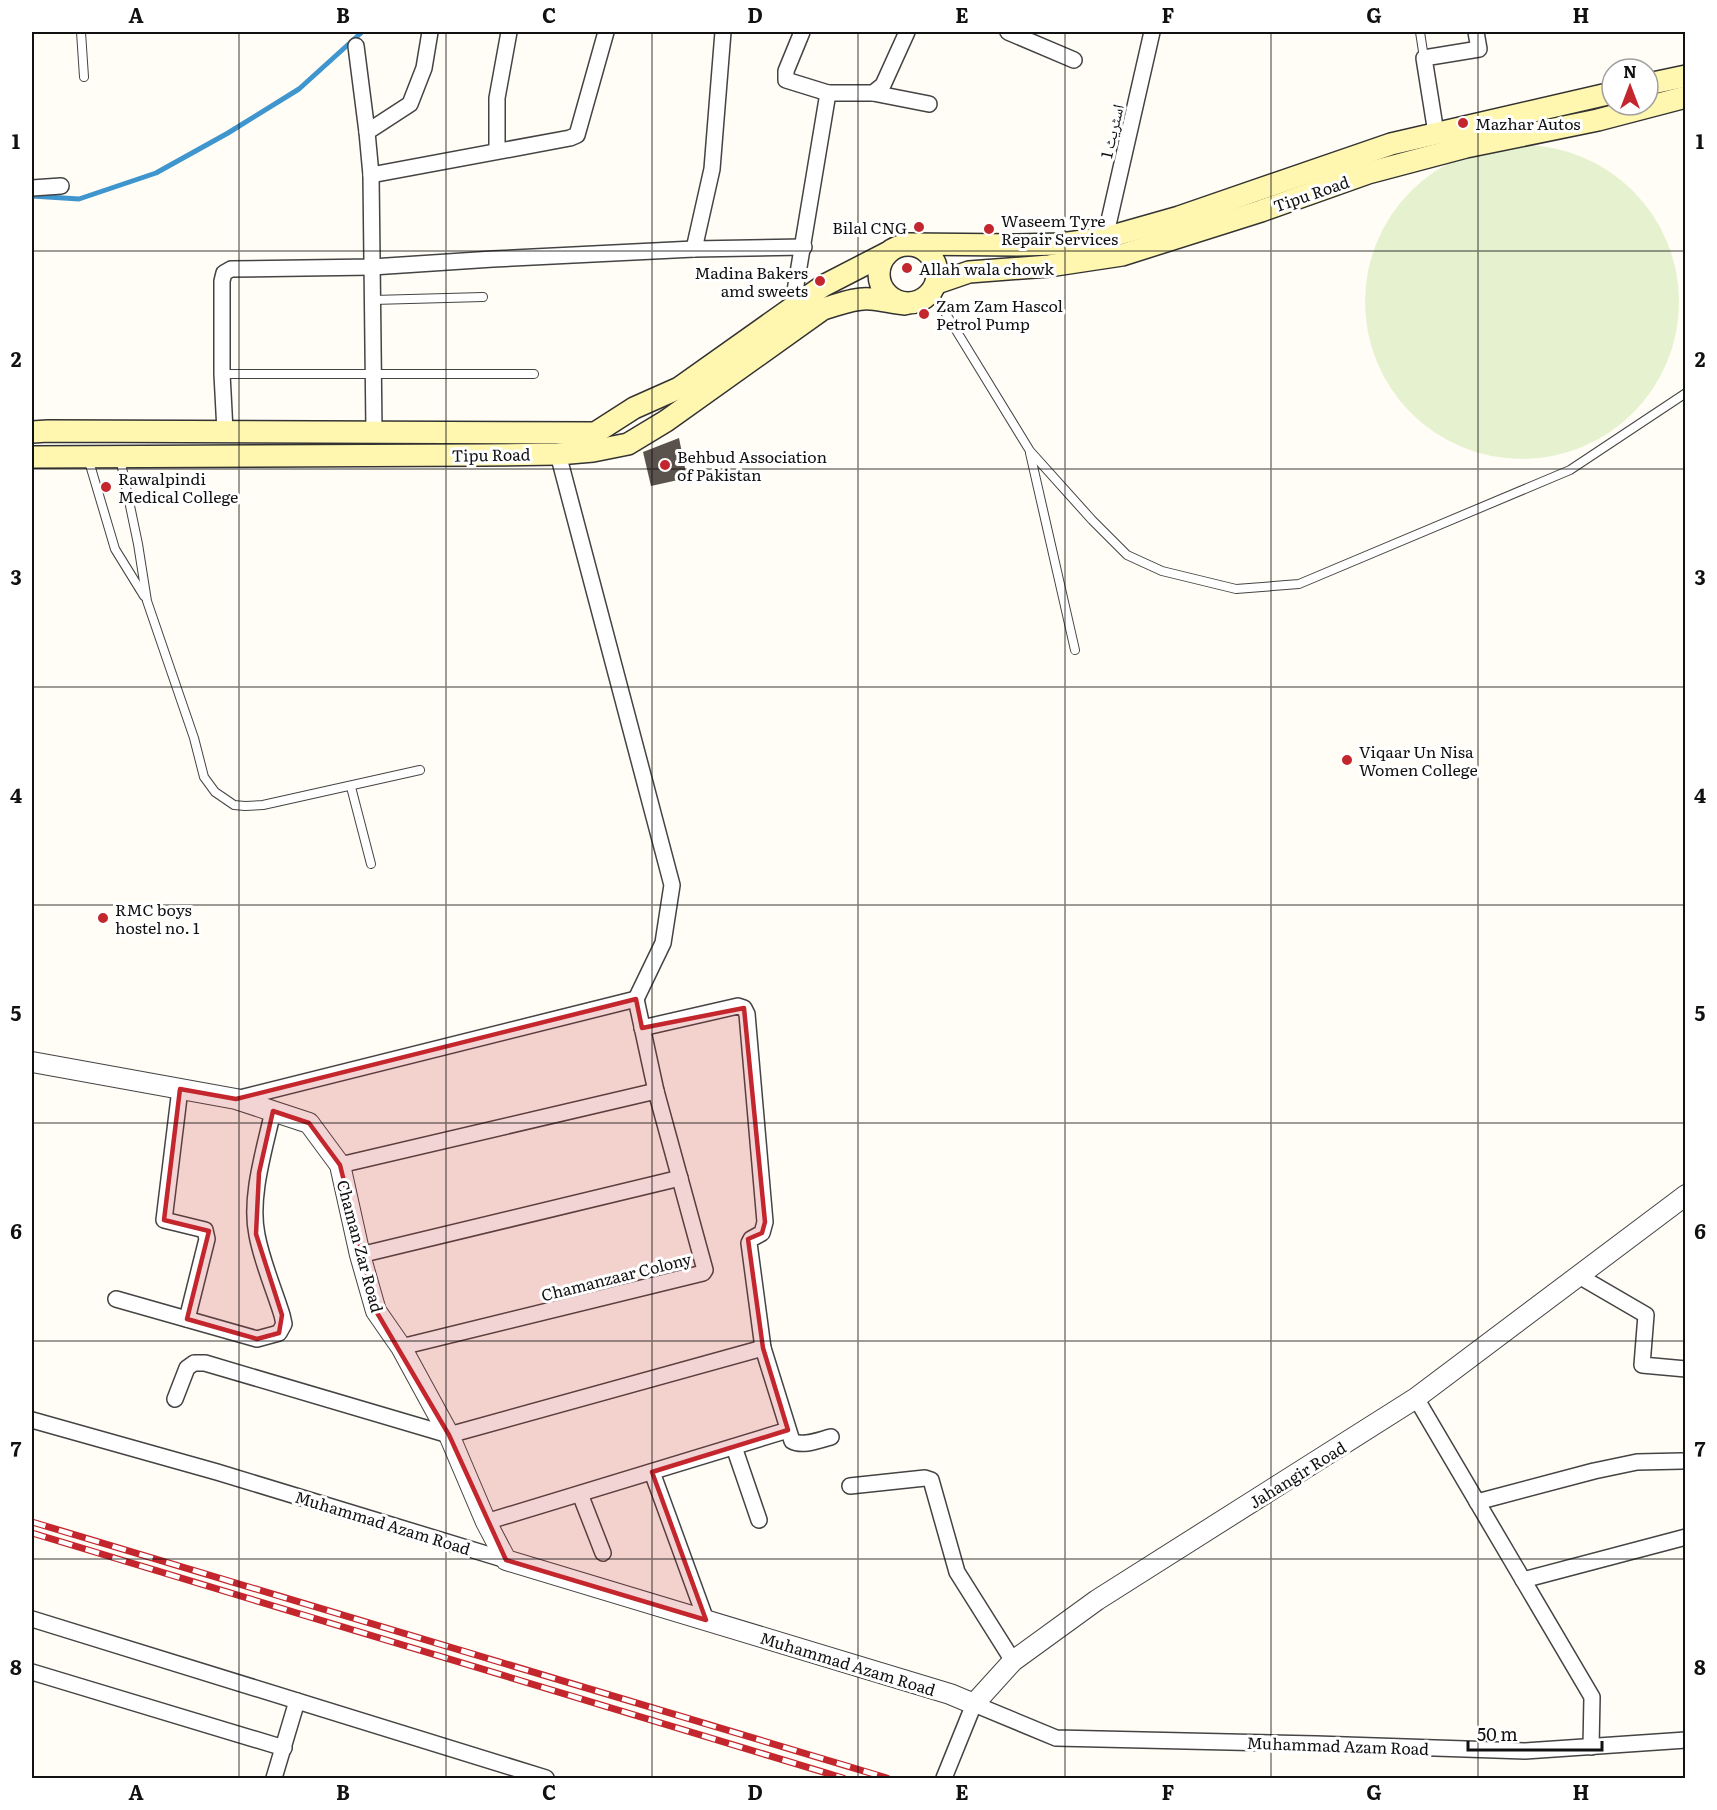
<svg xmlns="http://www.w3.org/2000/svg" width="1717" height="1810" viewBox="0 0 1717 1810" font-family="Literata,'Noto Naskh Arabic',serif">
<style>
.pitch{fill:#e6f2cf}
.lines{fill:none;stroke-linecap:round;stroke-linejoin:round}
.stream{stroke:#3f96cf;stroke-width:5}
.building{fill:#5a524d}
.service-casing{stroke:#444;stroke-width:10}
.minor-casing{stroke:#444;stroke-width:18}
.tertiary-casing{stroke:#444;stroke-width:22}
.secondary-casing{stroke:#333;stroke-width:24}
.service{stroke:#fff;stroke-width:8}
.minor{stroke:#fff;stroke-width:15}
.tertiary{stroke:#fff;stroke-width:20}
.secondary{stroke:#fff6b0;stroke-width:21}
.rail-casing{stroke:#c4262e;stroke-width:7}
.rail{stroke:#fff;stroke-width:4.5;stroke-dasharray:14;stroke-linecap:butt}
.marked{fill:#c4262e;fill-opacity:0.2;stroke:#c4262e;stroke-width:4.5;stroke-linejoin:round}
.grid{fill:none;stroke:#111;stroke-width:1.5;stroke-opacity:0.55}
.poi-dot{fill:#c4262e;stroke:#fff;stroke-width:2}
.labels{text-anchor:middle;dominant-baseline:central;stroke-width:6;stroke-linejoin:round;paint-order:stroke}
.poi-label{font-size:16px;fill:#111;stroke:#fff;text-anchor:start}
.street-label{font-size:16px;fill:#111;stroke:#fff}
.neatline{fill:none;stroke:#111;stroke-width:2}
.grid-label{font-size:20px;text-anchor:middle;font-weight:bold;fill:#111}
</style>
<rect width="100%" height="100%" fill="#fffdf5"/>
<circle class="pitch" cx="1522" cy="302" r="157"/>
<g class="lines">
<path class="stream" d="M32,196L79,199L156,173L228,133L299,89L362,32"/>
</g>
<path class="building" d="M679,438L687,478L651,486L643,452Z"/>
<g class="lines">
<defs>
<g id="service">
<path d="M81,32L84,77"/>
<path d="M1420,32L1424,58"/>
<path d="M932,291L1030,451L1092,520L1127,555L1162,571L1236,589L1299,584L1570,470L1686,393"/>
<path d="M373,300L483,297"/>
<path d="M222,374H534"/>
<path d="M1030,453L1075,650"/>
<path d="M88,458L115,549L144,596"/>
<path d="M120,458L138,544L147,601L194,738L204,777L215,792L234,805L245,806L263,805L420,770"/>
<path d="M351,787L371,864"/>
</g>
<g id="minor">
<path d="M723,32L712,169L694,249L804,247"/>
<path d="M802,32L786,71V80L828,93"/>
<path d="M1008,32L1074,60"/>
<path d="M356,46L367,132"/>
<path d="M873,93L929,104"/>
<path d="M1436,133L1424,58L1479,49L1476,32"/>
<path d="M497,150V98L509,32"/>
<path d="M371,175L570,138L577,135L606,32"/>
<path d="M32,188L61,186"/>
<path d="M1105,238L1152,32"/>
<path d="M792,309L828,93H873L883,85L907,32"/>
<path d="M225,431L222,374V281L224,273L231,269L372,267L493,259L694,249"/>
<path d="M374,431L371,175L367,132L410,104L424,68L430,32"/>
<path d="M558,454L672,885L663,943L636,999"/>
<path d="M642,1028L738,1006L744,1008L747,1014L765,1222L762,1233L751,1239L749,1243L763,1348L792,1441C803,1447 819,1440 831,1437"/>
<path d="M180,1089L164,1220L205,1230L207,1239L187,1319"/>
<path d="M236,1099L636,999"/>
<path d="M340,1165L656,1091"/>
<path d="M360,1255L680,1178"/>
<path d="M1579,1276L1646,1315L1642,1365L1686,1369"/>
<path d="M116,1299L257,1339L279,1333L284,1324L282,1315C274,1289 262,1262 257,1235C249,1197 265,1148 273,1111"/>
<path d="M401,1347L703,1273L705,1270L656,1091L636,999"/>
<path d="M1416,1398L1592,1697L1591,1747"/>
<path d="M175,1399L187,1368L194,1363H205L449,1435L763,1348"/>
<path d="M32,1420L217,1472L506,1560"/>
<path d="M734,1447L759,1520"/>
<path d="M652,1472L706,1620"/>
<path d="M850,1486L925,1478L931,1480L957,1572L1013,1661"/>
<path d="M580,1494L603,1553"/>
<path d="M1477,1502L1594,1471L1637,1462L1682,1461"/>
<path d="M486,1522L788,1430"/>
<path d="M1523,1580L1686,1537"/>
<path d="M32,1619L546,1778"/>
<path d="M32,1672L284,1748"/>
<path d="M274,1778L297,1701"/>
<path d="M944,1778L974,1704L1056,1738L1316,1744L1525,1751L1686,1740"/>
</g>
<path id="tertiary" d="M32,1062L236,1099L309,1123L340,1165L360,1255L376,1311L401,1347L449,1435L486,1522L506,1560L950,1694L974,1704L1013,1661L1097,1600L1416,1398L1686,1195"/>
<g id="secondary">
<path d="M1648,84L1686,76"/>
<path d="M908,244L1017,245L1061,244L1105,238L1179,217L1391,144L1612,93"/>
<circle cx="908" cy="274" r="29"/>
<path d="M937,283L969,272L1049,266L1122,255L1261,211L1368,173L1466,147L1598,120L1686,97"/>
<path d="M32,432L48,431L595,433L634,408L679,388L823,286L887,253"/>
<path d="M32,457L483,455L558,454L593,451L628,444L666,421L823,309C838,305 855,297 871,299C883,300 893,303 905,304"/>
</g>
</defs>
<use href="#service" class="service-casing"/>
<use href="#minor" class="minor-casing"/>
<use href="#tertiary" class="tertiary-casing"/>
<use href="#secondary" class="secondary-casing"/>
<use href="#service" class="service"/>
<use href="#minor" class="minor"/>
<use href="#tertiary" class="tertiary"/>
<use href="#secondary" class="secondary"/>
<defs>
<g id="rail">
<path d="M32,1522L887,1778"/>
<path d="M32,1533L843,1778"/>
</g>
</defs>
<use href="#rail" class="rail-casing"/>
<use href="#rail" class="rail"/>
</g>
<path class="marked" d="M636,999L642,1028L744,1008L765,1222L762,1233L748,1239L763,1348L788,1430L652,1472L706,1620L506,1560L449,1435L376,1311L340,1165L309,1123L273,1111L259,1173L256,1234L282,1315L279,1333L257,1339L187,1319L209,1231L164,1220L180,1089L236,1099Z"/>
<path class="grid" d="M239,32V1778M446,32V1778M652,32V1778M858,32V1778M1065,32V1778M1271,32V1778M1478,32V1778M32,251H1686M32,469H1686M32,687H1686M32,905H1686M32,1123H1686M32,1341H1686M32,1559H1686"/>
<g class="poi-dot">
<circle cx="1463" cy="123" r="6"/>
<circle cx="919" cy="227" r="6"/>
<circle cx="989" cy="229" r="6"/>
<circle cx="907" cy="268" r="6"/>
<circle cx="820" cy="281" r="6"/>
<circle cx="924" cy="314" r="6"/>
<circle cx="665" cy="465" r="6"/>
<circle cx="106" cy="487" r="6"/>
<circle cx="1347" cy="760" r="6"/>
<circle cx="103" cy="918" r="6"/>
</g>
<g class="labels">
<g class="poi-label">
<text x="1475" y="123">Mazhar Autos</text>
<text x="1001" y="220">Waseem Tyre<tspan x="1001" dy="18">Repair Services</tspan></text>
<text x="907" y="227" text-anchor="end">Bilal CNG</text>
<text x="919" y="268">Allah wala chowk</text>
<text x="808" y="272" text-anchor="end">Madina Bakers<tspan x="808" dy="18">amd sweets</tspan></text>
<text x="936" y="305">Zam Zam Hascol<tspan x="936" dy="18">Petrol Pump</tspan></text>
<text x="677" y="456">Behbud Association<tspan x="677" dy="18">of Pakistan</tspan></text>
<text x="118" y="478">Rawalpindi<tspan x="118" dy="18">Medical College</tspan></text>
<text x="1359" y="751">Viqaar Un Nisa<tspan x="1359" dy="18">Women College</tspan></text>
<text x="115" y="909">RMC boys<tspan x="115" dy="18">hostel no. 1</tspan></text>
</g>
<g class="street-label">
<text transform="translate(1111 131) rotate(-77)">اسٹریٹ 1</text>
<text transform="translate(1311 193) rotate(-19)">Tipu Road</text>
<text transform="translate(491 454) rotate(-1)">Tipu Road</text>
<text transform="translate(361 1246) rotate(75)">Chaman Zar Road</text>
<text transform="translate(616 1276) rotate(-14)">Chamanzaar Colony</text>
<text transform="translate(1297 1474) rotate(-32)">Jahangir Road</text>
<text transform="translate(383 1522) rotate(17)">Muhammad Azam Road</text>
<text transform="translate(848 1663) rotate(17)">Muhammad Azam Road</text>
<text transform="translate(1338 1745) rotate(2)">Muhammad Azam Road</text>
</g>
</g>
<rect width="1717" height="1810" fill="none" stroke="#ffffff" stroke-width="66"/>
<g transform="translate(1630 87)"><circle r="28" fill="#ffffff" stroke="#a0a0a0" stroke-width="1.5"/>
<path d="M0-4.5L10 22L0 15L-10 22Z" fill="#c4262e"/>
<text y="-9" font-size="16" font-weight="bold" text-anchor="middle" fill="#111111">N</text>
</g>
<path d="M1468 1741v9h134v-9" fill="none" stroke="#111111" stroke-width="3"/>
<text x="1477" y="1741" font-size="18" fill="#111111" stroke="#ffffff" stroke-width="4.5" paint-order="stroke">50 m</text>
<rect x="33" y="33" width="1651" height="1744" class="neatline"/>
<g class="grid-label">
<text x="136" y="23">A</text>
<text x="343" y="23">B</text>
<text x="549" y="23">C</text>
<text x="755" y="23">D</text>
<text x="962" y="23">E</text>
<text x="1168" y="23">F</text>
<text x="1374" y="23">G</text>
<text x="1581" y="23">H</text>
<text x="16" y="149">1</text>
<text x="1700" y="149">1</text>
<text x="16" y="367">2</text>
<text x="1700" y="367">2</text>
<text x="16" y="585">3</text>
<text x="1700" y="585">3</text>
<text x="16" y="803">4</text>
<text x="1700" y="803">4</text>
<text x="16" y="1021">5</text>
<text x="1700" y="1021">5</text>
<text x="16" y="1239">6</text>
<text x="1700" y="1239">6</text>
<text x="16" y="1457">7</text>
<text x="1700" y="1457">7</text>
<text x="16" y="1675">8</text>
<text x="1700" y="1675">8</text>
<text x="136" y="1800">A</text>
<text x="343" y="1800">B</text>
<text x="549" y="1800">C</text>
<text x="755" y="1800">D</text>
<text x="962" y="1800">E</text>
<text x="1168" y="1800">F</text>
<text x="1374" y="1800">G</text>
<text x="1581" y="1800">H</text>
</g>
</svg>
